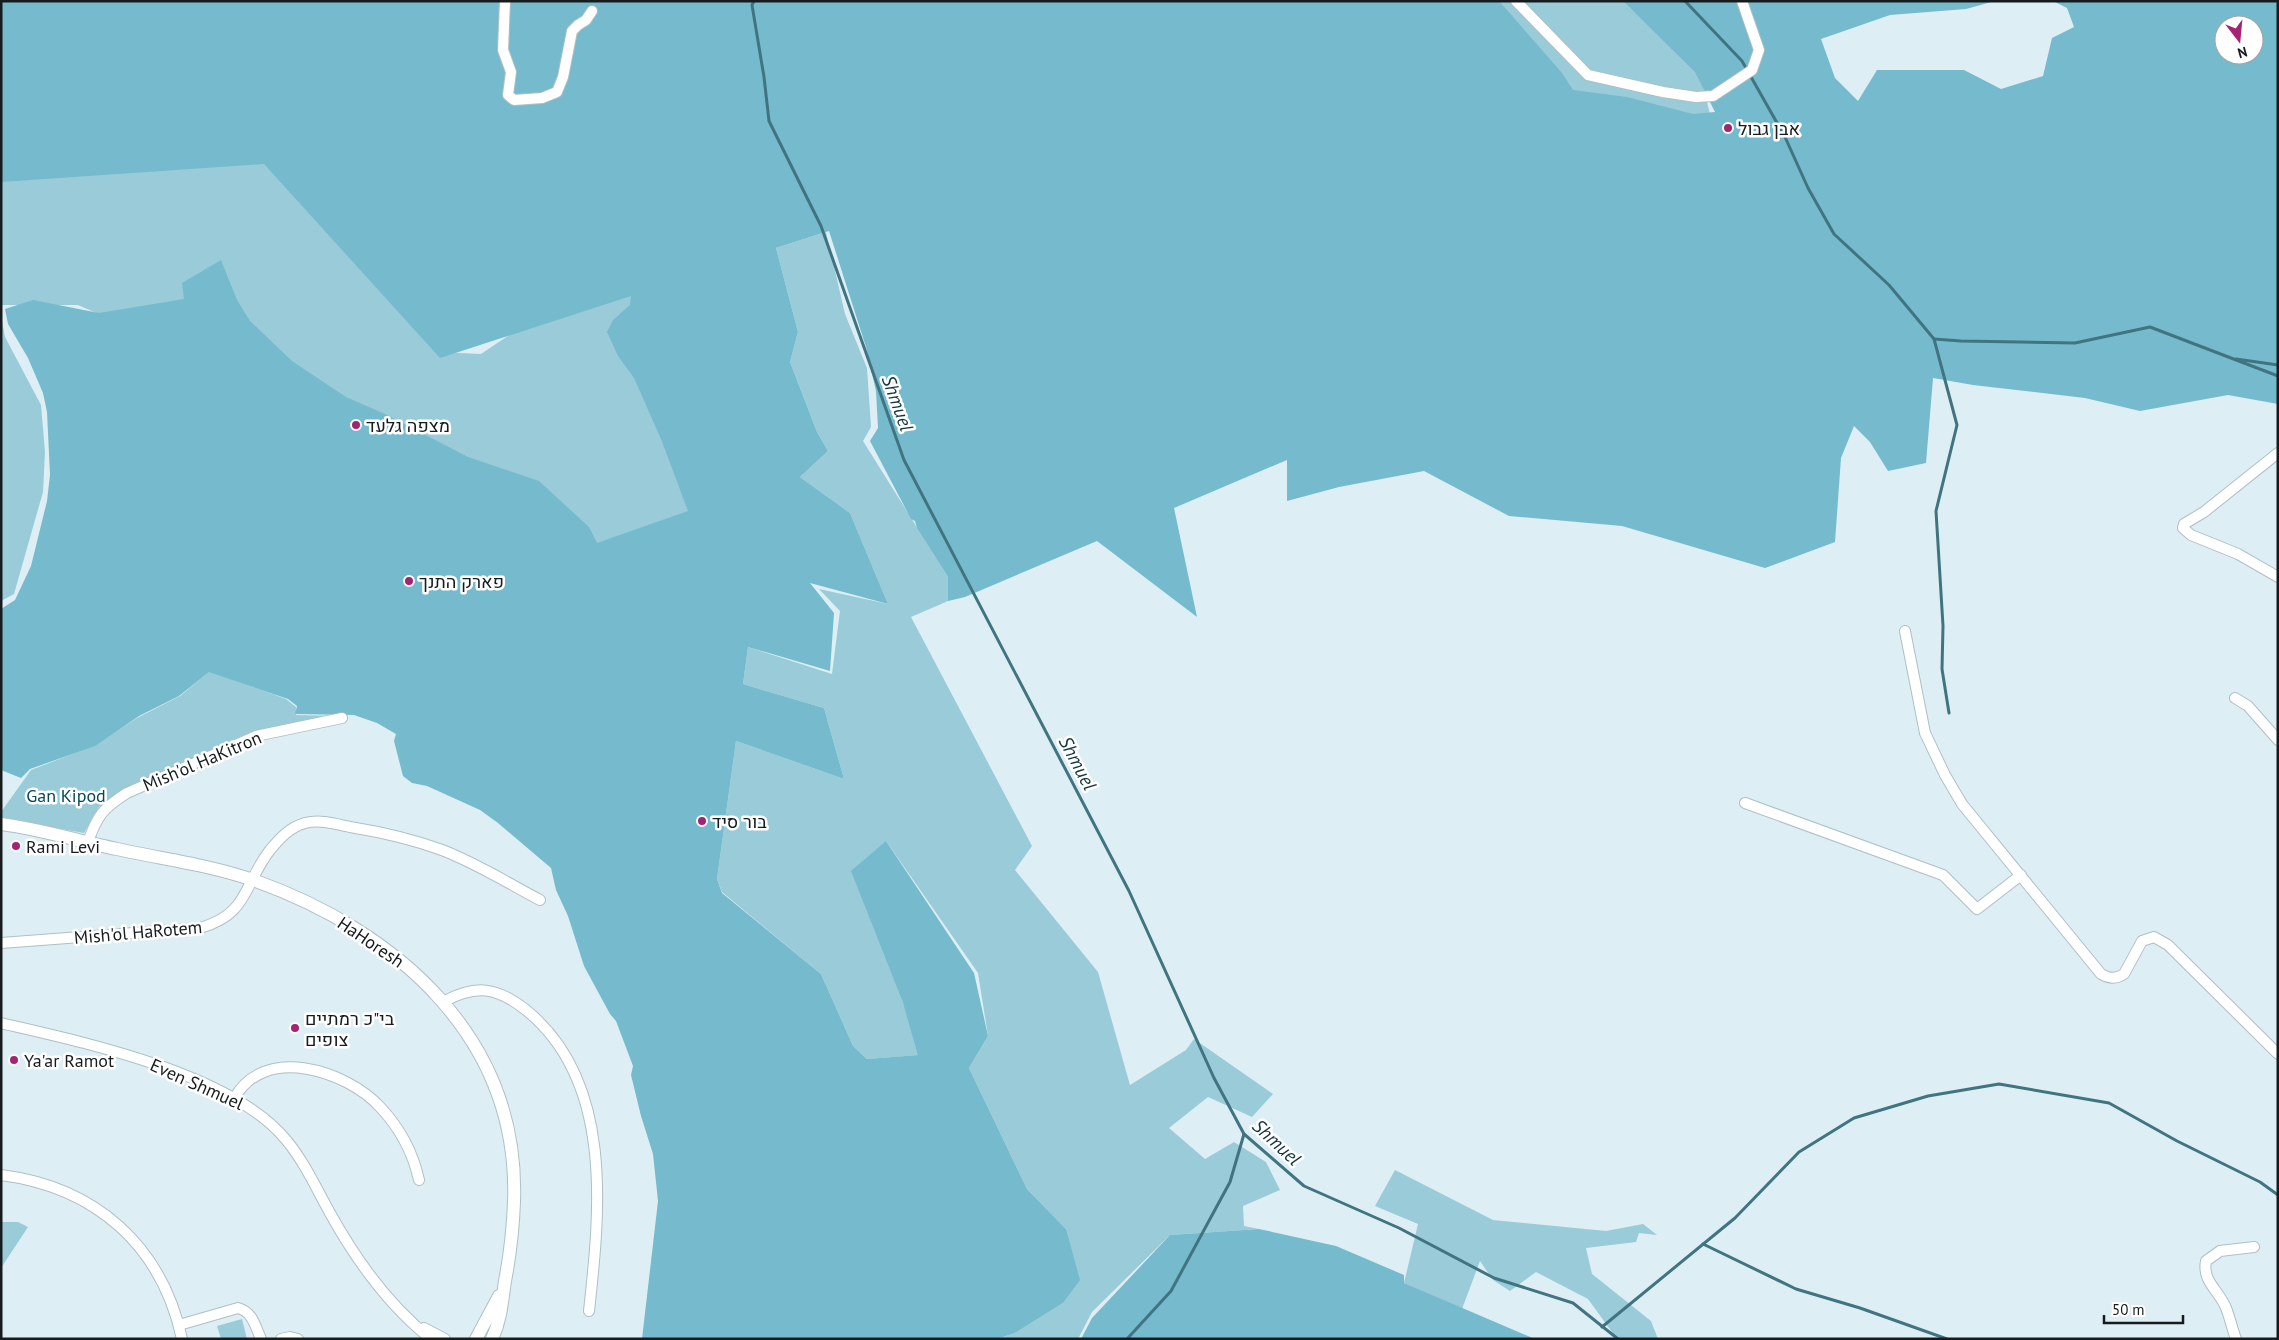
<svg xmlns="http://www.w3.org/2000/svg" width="2279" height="1340" viewBox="0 0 2279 1340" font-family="'PT Sans',Heebo,sans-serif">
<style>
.green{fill:#9acbd8}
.forest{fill:#75bbcd;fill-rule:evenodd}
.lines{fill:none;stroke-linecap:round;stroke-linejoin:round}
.stream{stroke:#417481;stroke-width:3}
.minor-casing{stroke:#aec0c4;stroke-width:12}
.tertiary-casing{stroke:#aec0c4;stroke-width:14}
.minor{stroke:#fff;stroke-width:10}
.tertiary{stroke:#fff;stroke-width:12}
.poi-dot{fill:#a42373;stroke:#fff;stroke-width:2}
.labels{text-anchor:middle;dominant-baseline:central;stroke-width:5;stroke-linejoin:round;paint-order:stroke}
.poi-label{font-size:18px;fill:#161c1e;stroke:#fff;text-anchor:start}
.street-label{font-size:18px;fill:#161c1e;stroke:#fff}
.park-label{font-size:18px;fill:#064754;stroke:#fff}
.water-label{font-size:19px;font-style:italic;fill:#13353e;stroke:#fff}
</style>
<rect width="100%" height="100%" fill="#ddeff4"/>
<g class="green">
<path d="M1473,1H1623L1700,74L1712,122L1561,99Z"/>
<path d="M268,157L439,352L481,354L575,291L647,273L703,498L672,533L625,563L258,384L78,305H1V176Z"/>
<path d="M826,232L845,314L867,368L871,427L863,441L948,577V601L911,617L1032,846L1015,870L1098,972L1130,1085L1186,1050L1194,1039L1273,1094L1252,1117L1208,1097L1169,1128L1205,1159L1234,1142L1266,1162L1280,1190L1243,1206L1244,1226L1259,1229L1170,1235L1092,1312L1078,1339H997L1015,1333L1063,1303L1066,1229L1027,1189L969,1068L988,1036L978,973L886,841L902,1000L919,1055L867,1059L853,1046L821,974L722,892L717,879L736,741L844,779L824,708L743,684L748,647L832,674L840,611L819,589L888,604L850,513L800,477L828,451L817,432L790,362L798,332L776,248Z"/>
<path d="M1,315L5,337L41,405L45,452L43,492L14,594L1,601Z"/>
<path d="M210,671L286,699L296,707V715L337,716L250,733L119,792L99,807L84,833L1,818V812L31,770L93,746L137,718L180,696Z"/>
<path d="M1395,1170L1493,1220L1606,1231L1643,1224L1657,1235L1639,1233L1636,1242L1586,1248L1592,1274L1651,1321L1658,1339H1617L1588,1299L1536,1272L1510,1291L1493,1280L1480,1261L1462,1309L1404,1283L1418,1224L1375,1206Z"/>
<path d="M1,1222H18L28,1227L1,1268Z"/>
<path d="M242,1319L247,1339H221L217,1326Z"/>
</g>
<g class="forest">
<path d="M1,1H1499L1562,73L1573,90L1627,97L1693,114L1715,112L1695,72L1623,1H1995L1966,9L1890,15L1821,39L1835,78L1858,101L1877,70H1964L2001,89L2043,76L2052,38L2074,27L2067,8L2053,1H2278V404L2228,395L2140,411L2085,398L1973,385L1933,378L1926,463L1888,471L1870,442L1854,426L1841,458L1835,542L1765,568L1622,526L1509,516L1424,471L1339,487L1287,501V460L1174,508L1197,617L1097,541L965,597L948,601V577L917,528L915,521L911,519L870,441L878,428L876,391L866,347L829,231L776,248L798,332L790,362L817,432L828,451L800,477L850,513L888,604L810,583L834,613L830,671L748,647L743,684L824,708L844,779L736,741L717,879L722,893L821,974L853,1046L867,1059L918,1055L902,1000L851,871L886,841L974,973L988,1036L969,1068L1027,1189L1066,1229L1080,1280L1063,1303L1015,1333L997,1339H642L658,1201L653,1154L641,1116L631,1075L633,1066L616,1021L610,1014L584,966L568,916L556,890L551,868L498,823L480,810L427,786L412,783L403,776L394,741L396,734L377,723L354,715L295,714L297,706L288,699L209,672L179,696L139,716L95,746L30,769L21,778L1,770V609L15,600L31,566L47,501L50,475L47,412L43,393L28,358L8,324L5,309L33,300L99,313L184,299L182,283L221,260L237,300L250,321L292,361L346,397L385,414L468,457L539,481L589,527L597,543L688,511L661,439L634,378L618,356L607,332L613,320L630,305L631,296L440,358L264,164L1,182ZM2224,25H2254V55H2224Z"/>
<path d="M1259,1229L1336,1246L1404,1275V1283L1535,1339H1081L1092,1318L1170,1235Z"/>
</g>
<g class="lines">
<g class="stream">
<path d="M754,1L752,5L764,77L769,121L821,226L904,460L1129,891L1214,1078L1244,1134L1304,1186L1399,1228L1494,1278L1573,1303L1618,1339"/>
<path d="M1685,1L1742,61L1785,137L1808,188L1834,234L1889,285L1934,339L1957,425L1936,511L1943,626L1942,669L1949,713"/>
<path d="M1934,339L1961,341L2075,343L2150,327L2278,376"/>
<path d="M2236,359L2278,365"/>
<path d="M1703,1244L1796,1289L1860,1308L1947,1339"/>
<path d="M1602,1327L1735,1218L1799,1152L1854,1118L1928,1096L1999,1084L2109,1103L2177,1141L2260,1182L2278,1195"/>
<path d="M1127,1339L1171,1291L1230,1182L1244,1134"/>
</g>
<defs>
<g id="minor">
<path d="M505,1L503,50L511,72L508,95L514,100L542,98L557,92L563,77L572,31L578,25L586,20L592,11"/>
<path d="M1516,1L1588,75L1663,92L1696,97L1713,96L1752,70L1759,50L1742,1"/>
<path d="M2278,453L2204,512L2184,524L2183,528L2191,535L2238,554L2278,577"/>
<path d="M1905,631L1925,733L1945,775L1962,804L2101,974C2110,979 2116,979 2124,974L2142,941L2154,937L2168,945L2278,1054"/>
<path d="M2235,698L2248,706L2278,740"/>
<path d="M1745,803L1943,875L1977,909L2021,875"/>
<path d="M88,842C97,816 103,808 127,793L256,736L342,718"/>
<path d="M1,943L200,928C249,914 243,885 270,850C280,838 290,827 305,823C320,819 336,824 350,827C381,832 412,839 442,850C476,863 508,883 540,900"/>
<path d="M443,1002C476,984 497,987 526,1010C614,1081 600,1211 589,1311"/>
<path d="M1,1023C83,1042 234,1074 287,1141C305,1163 316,1188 330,1213C356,1260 388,1305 431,1339"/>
<path d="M234,1099C263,1044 346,1070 380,1107C399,1127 413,1153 419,1180"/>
<path d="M1,1175C96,1187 162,1246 182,1339"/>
<path d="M179,1325L238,1308C253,1312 255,1326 261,1339"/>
<path d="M424,1328L445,1339"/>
<path d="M281,1339L290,1337L298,1339"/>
<path d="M2236,1339C2232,1328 2230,1318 2226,1308C2219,1290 2202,1282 2206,1261L2220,1251L2254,1247"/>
</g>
<g id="tertiary">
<path d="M1,824C41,829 78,841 117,849C162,859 210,865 253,880C397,931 520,1038 514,1202C513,1229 510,1255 505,1281C502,1301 501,1320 492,1339"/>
<path d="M476,1339L499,1296"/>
</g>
</defs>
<use href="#minor" class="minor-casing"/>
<use href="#tertiary" class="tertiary-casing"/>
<use href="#minor" class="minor"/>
<use href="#tertiary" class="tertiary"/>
</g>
<g class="poi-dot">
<circle cx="1728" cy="128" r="5"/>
<circle cx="356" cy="425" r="5"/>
<circle cx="409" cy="581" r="5"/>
<circle cx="702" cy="821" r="5"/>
<circle cx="16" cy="846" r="5"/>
<circle cx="295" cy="1028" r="5"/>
<circle cx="14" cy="1060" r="5"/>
</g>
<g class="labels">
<g class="poi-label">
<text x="1738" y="128">אבן גבול</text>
<text x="366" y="425">מצפה גלעד</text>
<text x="419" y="581">פארק התנך</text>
<text x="712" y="821">בור סיד</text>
<text x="26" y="846">Rami Levi</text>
<text x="305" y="1018">בי"כ רמתיים<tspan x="305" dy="21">צופים</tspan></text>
<text x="24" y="1060">Ya'ar Ramot</text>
</g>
<g class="street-label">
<text transform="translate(202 761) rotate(-23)">Mish'ol HaKitron</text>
<text transform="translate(138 932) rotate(-5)">Mish'ol HaRotem</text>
<text transform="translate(371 942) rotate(34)">HaHoresh</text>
<text transform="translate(197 1084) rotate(24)">Even Shmuel</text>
</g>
<g class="park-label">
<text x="66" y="795">Gan Kipod</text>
</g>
<g class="water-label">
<text transform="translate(898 403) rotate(70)">Shmuel</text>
<text transform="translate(1078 763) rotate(62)">Shmuel</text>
<text transform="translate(1277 1142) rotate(43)">Shmuel</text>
</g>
</g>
<rect width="2279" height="1340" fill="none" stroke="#161c1e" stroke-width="5"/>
<g transform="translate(2239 40) rotate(164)"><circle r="24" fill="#ffffff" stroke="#a2a4a5"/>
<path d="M0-4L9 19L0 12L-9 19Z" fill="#a42373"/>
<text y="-8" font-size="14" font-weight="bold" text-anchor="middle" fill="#161c1e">N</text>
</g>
<path d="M2104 1315v8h79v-8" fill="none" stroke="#161c1e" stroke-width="2.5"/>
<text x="2112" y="1315" font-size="15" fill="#161c1e" stroke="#ffffff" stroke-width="4" paint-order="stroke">50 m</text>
</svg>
